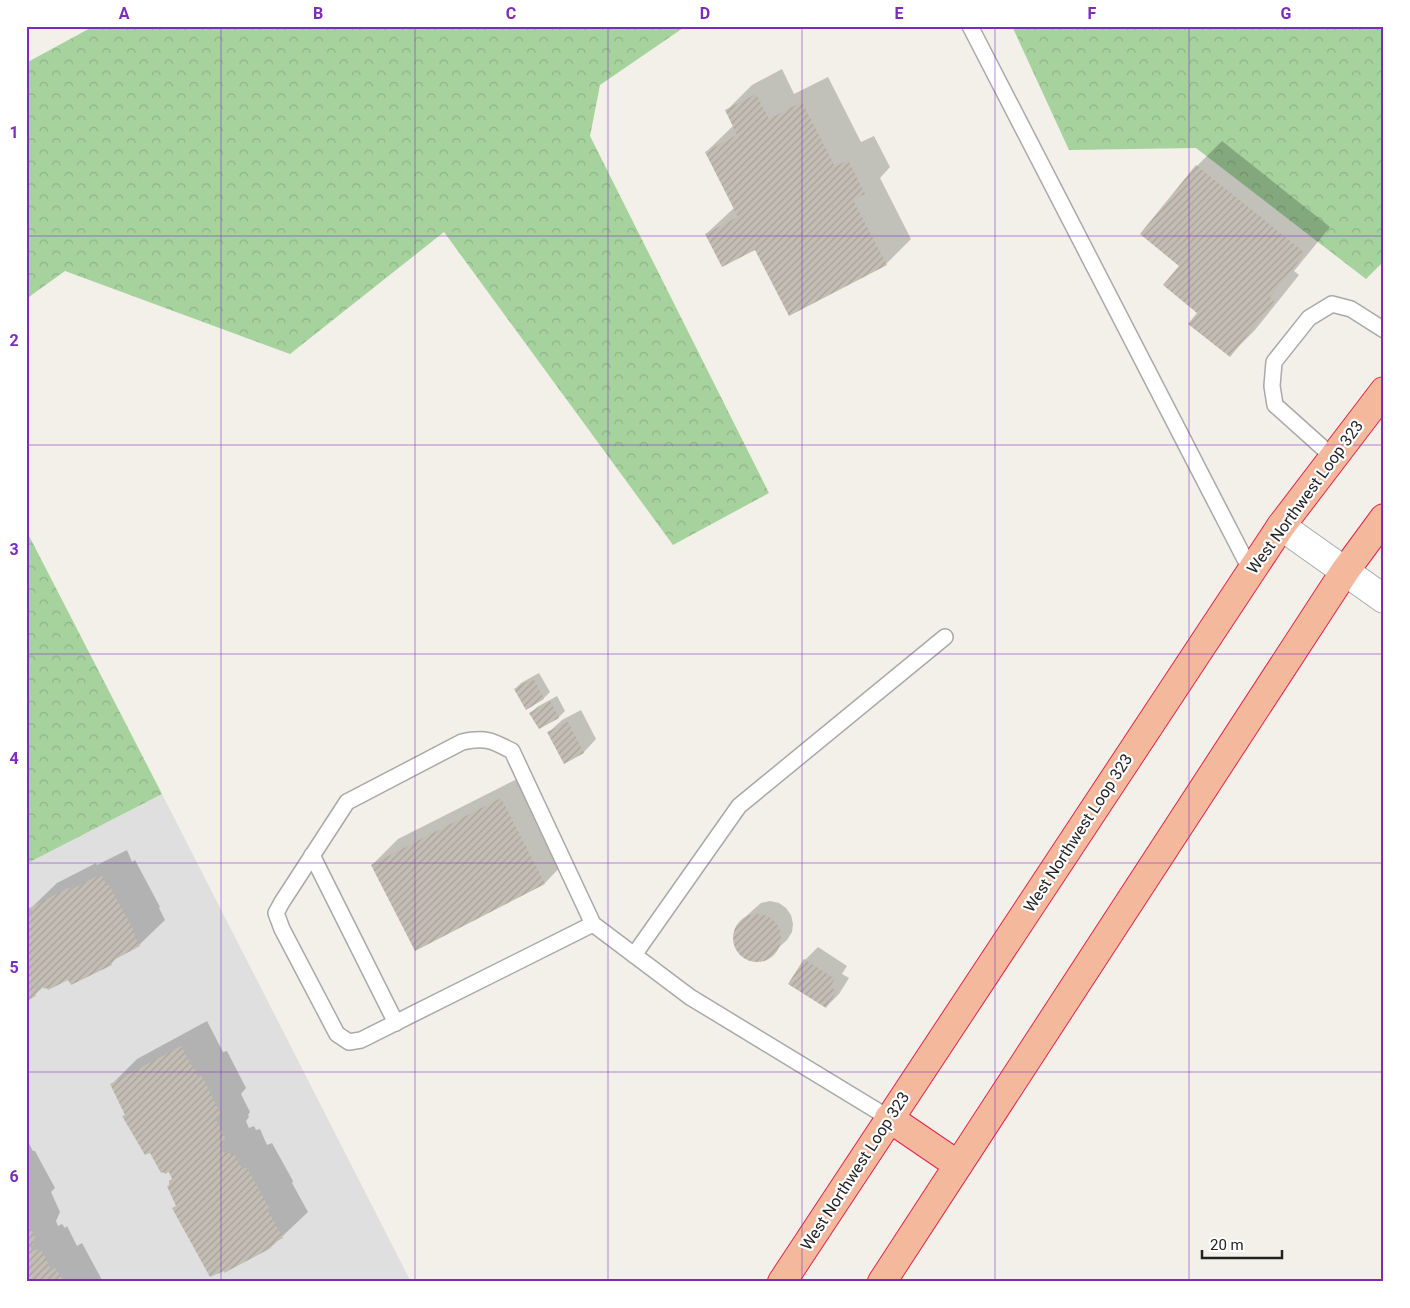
<svg xmlns="http://www.w3.org/2000/svg" width="1410" height="1308" viewBox="0 0 1410 1308" font-family="Roboto,sans-serif">
<style>
.residential{fill:#e0dfdf}
.forest{fill:url(#forest-crowns)}
.shadow{fill:#0003}
.building{fill:url(#building-hatch)}
.lines{fill:none;stroke-linecap:round;stroke-linejoin:round}
.service-casing{stroke:#a9a9a9;stroke-width:18}
.minor-casing{stroke:#a9a9a9;stroke-width:30}
.trunk-casing{stroke:#e0264f;stroke-width:30}
.service{stroke:#fff;stroke-width:15}
.minor{stroke:#fff;stroke-width:28}
.trunk{stroke:#f4b89c;stroke-width:28}
.grid{fill:none;stroke:#7b2cbf;stroke-width:1;stroke-opacity:0.55}
.labels{text-anchor:middle;dominant-baseline:central;stroke-width:4.5;stroke-linejoin:round;paint-order:stroke}
.street-label{font-size:16px;fill:#222;stroke:#fff}
.neatline{fill:none;stroke:#7b2cbf;stroke-width:2}
.grid-label{font-size:16px;text-anchor:middle;font-weight:bold;fill:#7b2cbf}
</style>
<defs>
<pattern id="forest-crowns" width="20" height="18" patternUnits="userSpaceOnUse" patternTransform="scale(1.25)"><rect width="20" height="18" fill="#a6d29d"/><path d="M2 6a3 3 0 1 1 6 0M12 15a3 3 0 1 1 6 0" fill="none" stroke="#8fb487"/></pattern>
<pattern id="building-hatch" width="6" height="6" patternUnits="userSpaceOnUse" patternTransform="scale(1.25)"><rect width="6" height="6" fill="#c3bdb4"/><path d="M-1 1l2-2M0 6l6-6M5 7l2-2" fill="none" stroke="#a7a29a"/></pattern>
</defs>
<rect width="100%" height="100%" fill="#f2f0e8"/>
<path class="residential" d="M162,794L411,1282H26V864Z"/>
<g class="forest">
<path d="M94,26H686L600,85L590,136L769,493L673,545L444,232L290,354L65,271L26,299V63Z"/>
<path d="M1012,26H1384V261L1366,279L1196,148L1069,150Z"/>
<path d="M26,530L162,794L26,864Z"/>
</g>
<g class="shadow">
<path d="M782,69L794,94L828,77L861,142L874,136L890,167L880,178L911,239L886,264L756,248L706,234L735,207L706,152L734,125L726,111L752,85Z"/>
<path d="M1222,141L1330,227L1294,271L1299,275L1255,330L1230,355L1199,313L1181,265L1197,166Z"/>
<path d="M539,673L550,692L544,698L526,709L515,689L521,683Z"/>
<path d="M557,696L565,711L559,717L539,728L531,713L537,707Z"/>
<path d="M581,710L596,739L584,752L564,762L549,732L562,720Z"/>
<path d="M527,774L570,857L545,883L416,950L372,865L398,839Z"/>
<path d="M127,850L132,862L135,860L160,907L159,908L165,920L139,945L118,956L111,964L44,986L26,1003V908L29,907L30,909L57,883L96,863L97,865Z"/>
<path d="M770,901L779,903L786,908L791,915L793,924L792,932L787,940L766,959L757,960L749,959L741,954L736,947L734,939L736,930L740,922L754,909L761,903Z"/>
<path d="M818,947L847,966L842,974L849,978L839,994L826,1007L805,960Z"/>
<path d="M207,1021L223,1052L227,1051L246,1088L241,1094L250,1112L248,1115L249,1117L246,1121L249,1128L254,1126L256,1130L260,1129L267,1145L272,1143L293,1181L292,1183L308,1212L271,1247L225,1271L177,1205L173,1178L169,1171L151,1152L126,1114L112,1084L137,1059Z"/>
<path d="M26,1138L33,1151H35L55,1188L51,1192L60,1212L56,1221L58,1226L62,1224L65,1228L67,1226L77,1246L82,1243L102,1280L101,1282H26Z"/>
</g>
<g class="building">
<path d="M756,94L769,119L802,102L835,167L848,160L865,194L853,200L887,265L789,316L755,250L722,267L705,234L738,217L705,152L737,135L725,110Z"/>
<path d="M1196,165L1305,253L1270,297L1274,302L1230,357L1188,324L1197,313L1163,285L1179,266L1140,234Z"/>
<path d="M533,678L544,699L526,710L514,689Z"/>
<path d="M550,701L559,718L539,729L529,713Z"/>
<path d="M568,722L584,753L564,764L547,732Z"/>
<path d="M501,798L545,884L415,951L371,865Z"/>
<path d="M101,874L107,886L109,885L135,933L134,935L140,946L110,962L112,965L71,985L68,980L48,990L47,988L45,989L41,985L36,988L38,992L35,994L36,996L26,1001V918L33,914L30,908L70,887L71,890Z"/>
<circle cx="757" cy="938" r="24"/>
<path d="M804,959L835,979L830,987L837,991L826,1008L788,984Z"/>
<path d="M181,1046L198,1077L202,1076L221,1115L216,1120L226,1139L223,1140L224,1144L220,1146L224,1153L228,1151L231,1155L234,1153L242,1169L247,1168L269,1208L267,1209L283,1238L270,1245L271,1248L224,1273V1271L210,1277L172,1208L176,1206L167,1186L169,1185V1181L172,1179L169,1172L165,1174L163,1172L161,1173L150,1153L145,1155L122,1116L125,1115L110,1084Z"/>
<path d="M26,1220L36,1239L33,1240L34,1244L30,1246L33,1251L37,1249L39,1252L42,1251L51,1270L56,1268L64,1282H26Z"/>
</g>
<g class="lines">
<defs>
<g id="service">
<path d="M970,26L1251,571"/>
<path d="M1333,457L1275,405L1272,386L1274,362L1309,318L1332,304L1351,309L1384,330"/>
<path d="M312,855L396,1023"/>
<path d="M593,924L512,751C491,740 485,737 462,742L347,802L282,902L276,913L282,929L337,1034L349,1042L361,1040L593,924L690,997L889,1118"/>
<path d="M634,955L739,806L945,637"/>
</g>
<path id="minor" d="M1281,526L1384,599"/>
<g id="trunk">
<path d="M889,1118L958,1165"/>
<path d="M782,1282L1281,526L1384,391"/>
<path d="M882,1282L1345,571L1384,518"/>
</g>
</defs>
<use href="#service" class="service-casing"/>
<use href="#minor" class="minor-casing"/>
<use href="#trunk" class="trunk-casing"/>
<use href="#service" class="service"/>
<use href="#minor" class="minor"/>
<use href="#trunk" class="trunk"/>
</g>
<path class="grid" d="M221,26V1282M415,26V1282M608,26V1282M802,26V1282M995,26V1282M1189,26V1282M26,236H1384M26,445H1384M26,654H1384M26,863H1384M26,1072H1384"/>
<g class="labels">
<g class="street-label">
<text transform="translate(1305 497) rotate(-54)">West Northwest Loop 323</text>
<text transform="translate(1078 833) rotate(-57)">West Northwest Loop 323</text>
<text transform="translate(855 1171) rotate(-57)">West Northwest Loop 323</text>
</g>
</g>
<rect width="1410" height="1308" fill="none" stroke="#ffffff" stroke-width="55"/>
<path d="M1202 1250v8h80v-8" fill="none" stroke="#222222" stroke-width="2.5"/>
<text x="1210" y="1250" font-size="15" fill="#222222" stroke="#ffffff" stroke-width="4" paint-order="stroke">20 m</text>
<rect x="28" y="28" width="1354" height="1252" class="neatline"/>
<g class="grid-label">
<text x="124" y="19">A</text>
<text x="318" y="19">B</text>
<text x="511" y="19">C</text>
<text x="705" y="19">D</text>
<text x="899" y="19">E</text>
<text x="1092" y="19">F</text>
<text x="1286" y="19">G</text>
<text x="14" y="138">1</text>
<text x="14" y="346">2</text>
<text x="14" y="555">3</text>
<text x="14" y="764">4</text>
<text x="14" y="973">5</text>
<text x="14" y="1182">6</text>
</g>
</svg>
